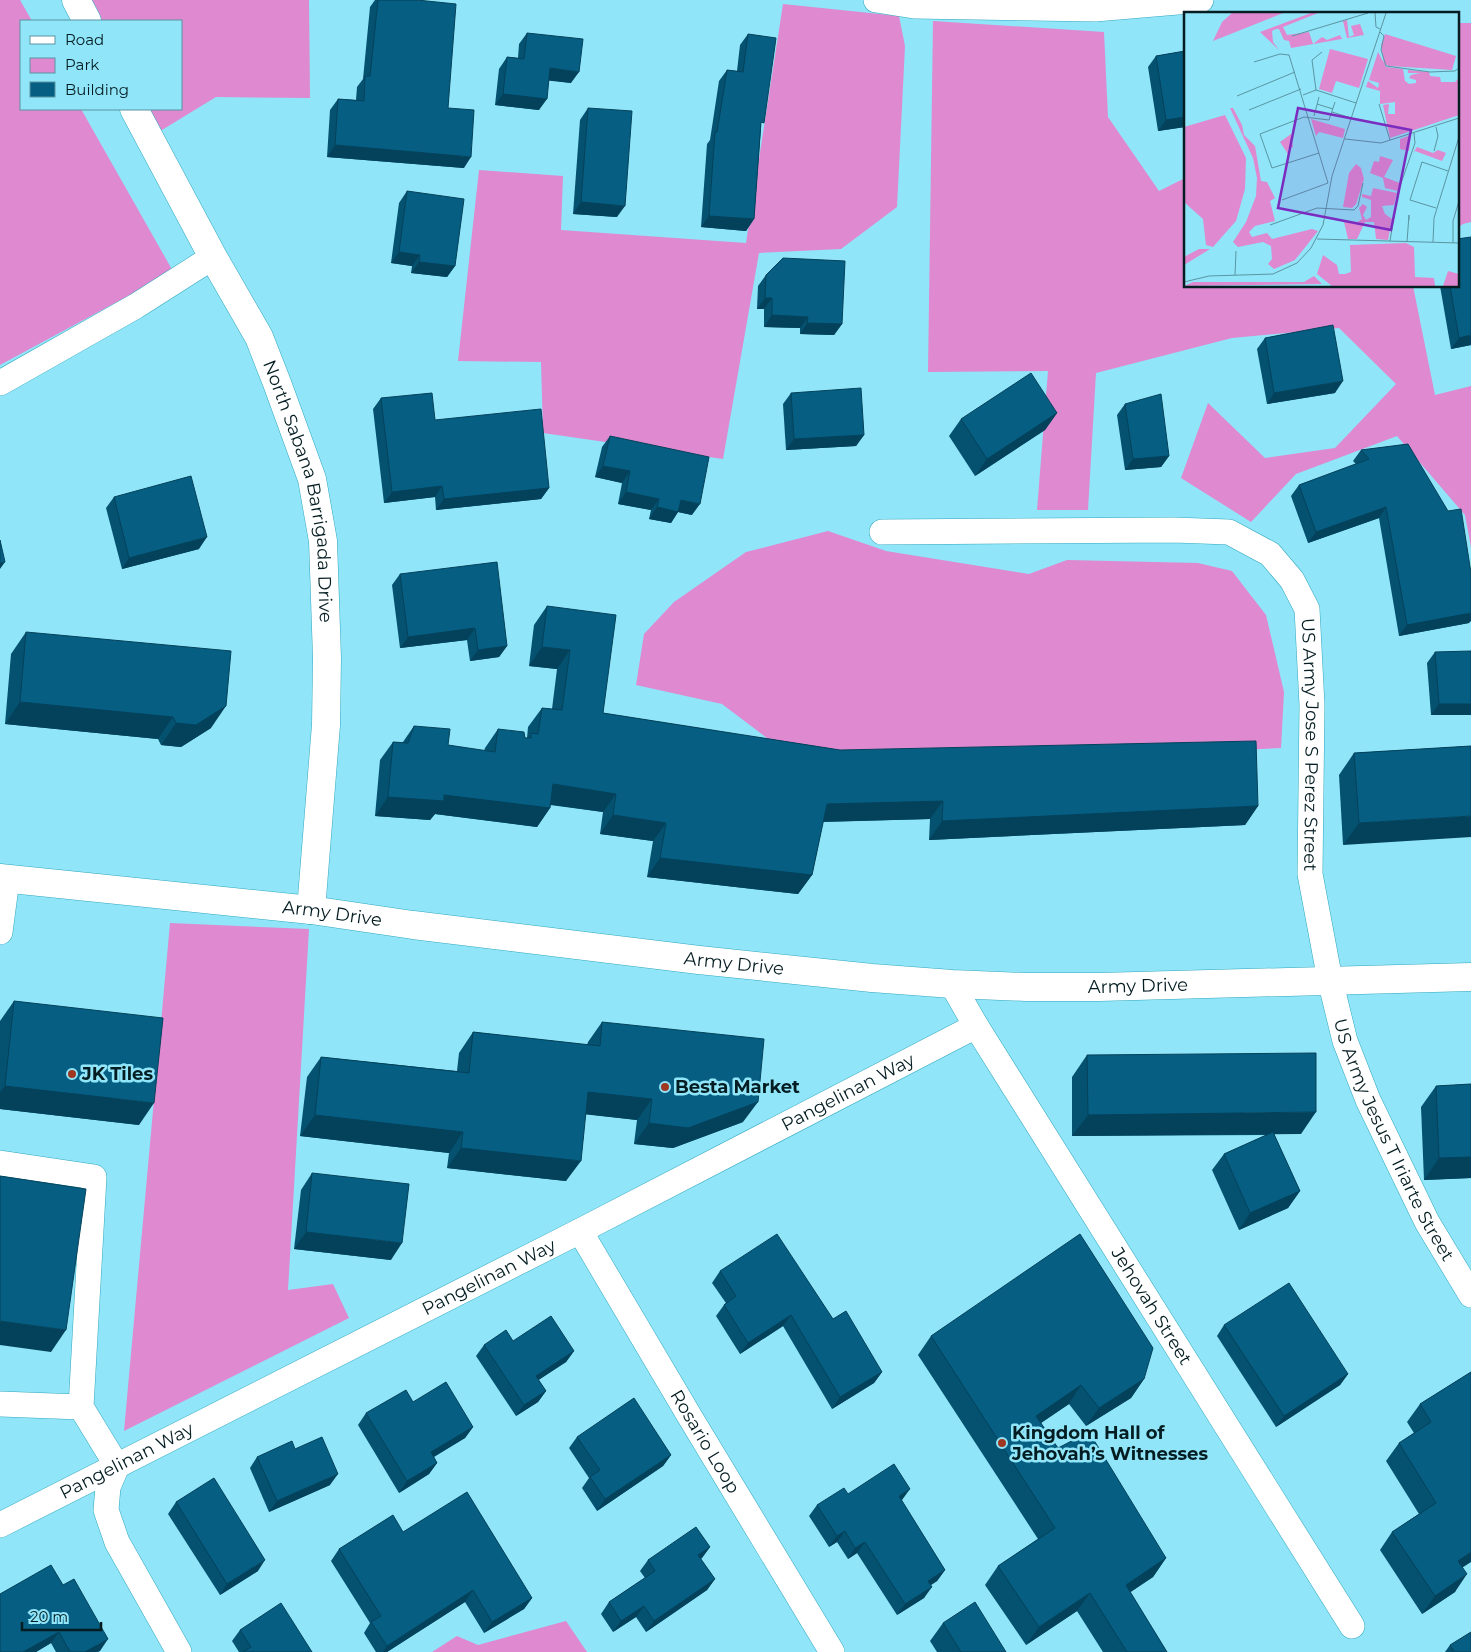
<svg xmlns="http://www.w3.org/2000/svg" width="1471" height="1652" viewBox="0 0 1471 1652" font-family="Montserrat,sans-serif">
<style>
.green{fill:#df89d0}
.lines{fill:none;stroke-linecap:round;stroke-linejoin:round}
.minor-casing{stroke:#30a8bf;stroke-width:26}
.secondary-casing{stroke:#30a8bf;stroke-width:29}
.primary-casing{stroke:#30a8bf;stroke-width:29}
.minor{stroke:#fff;stroke-width:25}
.secondary{stroke:#fff;stroke-width:28}
.primary{stroke:#fff;stroke-width:28}
.wall{fill:#055170}
.shaded-wall{fill:#04425b}
.building{fill:#065e82;stroke:#04425b}
.poi-dot{fill:#a03721;stroke:#91e5f8;stroke-width:2}
.labels{text-anchor:middle;dominant-baseline:central;stroke-width:5;stroke-linejoin:round;paint-order:stroke}
.street-label{font-size:18px;fill:#041d22;stroke:#91e5f8}
.poi-label{font-size:18px;font-weight:bold;fill:#041d22;stroke:#91e5f8;text-anchor:start}
.inset-road{fill:none;stroke:#5995a2;stroke-width:1}
.view{fill:#7b2cbf;fill-opacity:0.15;stroke:#7b2cbf;stroke-width:2.5}
.inset-edge{fill:none;stroke:#041d22;stroke-width:2.5}
</style>
<rect width="100%" height="100%" fill="#91e5f8"/>
<g class="green">
<path d="M0,0H20L32,21H21V109H81L174,273L115,303L0,365Z"/>
<path d="M83,0H309L310,98L216,97L157,133L143,109H181V21H95Z"/>
<path d="M783,4L899,16L905,46L897,207L841,249L759,253L723,459L543,433L541,362L458,361L479,170L563,176L561,230L746,243Z"/>
<path d="M933,21L1104,32L1108,117L1159,191L1185,178V286H1413L1435,395L1471,386V547L1465,515L1397,436L1296,474L1251,522L1181,478L1208,403L1265,458L1335,448L1396,384L1339,328L1232,338L1096,373L1088,510H1037L1048,371L928,372Z"/>
<path d="M1457,23H1471V222L1463,224L1457,228Z"/>
<path d="M828,531L886,551L1029,574L1067,560L1198,563L1232,571L1266,615L1284,692L1281,748L1134,755L788,754L722,704L636,685L644,634L674,602L746,552Z"/>
<path d="M170,923L309,929L288,1290L333,1284L349,1318L124,1431Z"/>
<path d="M566,1621L587,1652H432L457,1636L478,1645Z"/>
</g>
<g class="lines">
<defs>
<g id="minor">
<path d="M876,0L914,6L1095,9L1201,0"/>
<path d="M0,383L136,306L213,257"/>
<path id="s1" d="M882,532L1174,530L1229,532L1270,554L1292,580L1307,609L1312,705L1310,874L1330,980L1345,1041L1368,1100L1427,1222L1471,1295"/>
<path d="M0,932L7,879"/>
<path id="s2" d="M952,984L976,1026L1352,1626"/>
<path d="M0,1163L94,1177L81,1407L117,1466L108,1487L106,1510L117,1542L179,1652"/>
<path id="s3" d="M580,1231L690,1417L832,1652"/>
<path d="M0,1404L81,1407"/>
<path id="s4" d="M0,1525L580,1231L976,1026"/>
</g>
<g id="secondary">
<path d="M76,0L87,21"/>
<path id="s5" d="M134,109L213,257L259,337L277,383L312,479L323,541L327,658L326,725L311,910"/>
</g>
<g id="primary">
<path id="s6" d="M0,878L311,910L413,925L699,960L872,978L952,984L1026,987H1099L1471,977"/>
</g>
</defs>
<use href="#minor" class="minor-casing"/>
<use href="#secondary" class="secondary-casing"/>
<use href="#primary" class="primary-casing"/>
<use href="#minor" class="minor"/>
<use href="#secondary" class="secondary"/>
<use href="#primary" class="primary"/>
</g>
<g class="wall">
<path d="M375,0H417L448,108L464,168L327,157L330,110L338,99L356,100L357,87L363,79L370,7Z"/>
<path d="M527,33L571,83L549,80L539,110L495,105L499,69L507,57L518,58L519,44Z"/>
<path d="M748,34L761,127L754,219L746,231L701,227L707,144L710,140L719,81L727,70L737,71L740,45Z"/>
<path d="M1185,51V127L1158,131L1148,67L1156,56Z"/>
<path d="M588,108L617,217L573,214L580,120Z"/>
<path d="M407,191L455,266L447,277L411,273L412,266L391,263L399,203Z"/>
<path d="M766,275L842,324L834,335L800,334V328L764,327V309H757L758,286Z"/>
<path d="M1440,286H1457L1471,345L1451,349Z"/>
<path d="M1265,338L1335,393L1267,404L1257,349Z"/>
<path d="M791,393L864,435L856,446L786,450L783,404Z"/>
<path d="M381,398L435,420L549,488L541,499L436,510L435,497L384,503L373,409Z"/>
<path d="M1125,404L1169,456L1161,467L1125,470L1117,415Z"/>
<path d="M1057,413L1045,430L975,476L949,436L961,419Z"/>
<path d="M610,436L692,515L678,512L671,523L649,519L651,510L618,504L622,483L595,477L602,447Z"/>
<path d="M1408,444L1469,623L1399,636L1379,518L1308,543L1291,496L1299,485L1356,464L1353,461L1361,450Z"/>
<path d="M114,497L199,549L122,569L106,508Z"/>
<path d="M400,574L507,646L499,657L470,661L467,640L400,648L392,585Z"/>
<path d="M547,606L603,713L840,750L1258,806L1245,825L929,840L930,819L823,822L812,875L798,894L647,877L653,841L600,834L603,812L550,805V808L537,827L435,814L430,820L375,816L380,760L393,742H403L414,726L448,745L484,751L485,748L498,729L527,738L528,727L542,708L552,709L557,669L529,666L534,625Z"/>
<path d="M26,632L211,728L181,747L161,745L158,739L5,724L11,654Z"/>
<path d="M1435,652L1471,715H1431L1427,663Z"/>
<path d="M1471,746L1343,845L1339,775L1354,753Z"/>
<path d="M14,1001L139,1125L0,1109V1021Z"/>
<path d="M602,1022L743,1122L673,1148L634,1144L637,1120L586,1114L566,1181L447,1168L449,1153L300,1136L307,1077L321,1057L457,1071L459,1053L473,1032L587,1045L588,1042Z"/>
<path d="M1087,1055L1301,1134H1274L1300,1191L1288,1208L1239,1230L1212,1170L1224,1154L1266,1135L1072,1136V1077Z"/>
<path d="M1471,1084V1178L1424,1180L1421,1107L1436,1086Z"/>
<path d="M312,1173L391,1260L294,1249L301,1190Z"/>
<path d="M720,1271L833,1319L882,1372L874,1383L832,1409L783,1326L740,1354L716,1316L724,1305L726,1303L712,1283Z"/>
<path d="M1224,1325L1348,1374L1340,1385L1276,1427L1217,1336Z"/>
<path d="M931,1336L1144,1379L1131,1398L1086,1426L1069,1404L1041,1423L1058,1448L1166,1558L1153,1577L1130,1592L1167,1652H1103L1077,1611L1026,1645L985,1585L998,1566L1038,1539L918,1355Z"/>
<path d="M513,1341L574,1351L566,1362L538,1380L546,1391L538,1402L516,1416L476,1356L484,1345Z"/>
<path d="M1471,1372L1463,1567L1455,1592L1422,1614L1380,1550L1392,1532L1419,1514L1386,1461L1399,1443L1414,1433L1407,1422L1420,1404Z"/>
<path d="M413,1402L473,1427L465,1438L434,1457L437,1463L429,1474L399,1493L358,1425L366,1413Z"/>
<path d="M577,1437L671,1455L663,1466L597,1511L582,1488L589,1478L569,1448Z"/>
<path d="M295,1449L330,1485L269,1512L250,1468L257,1457Z"/>
<path d="M848,1494L901,1500L945,1570L937,1581L931,1585L924,1598L897,1615L857,1553L848,1559L837,1542L829,1547L809,1516L817,1505Z"/>
<path d="M176,1502L258,1571L220,1595L168,1514Z"/>
<path d="M403,1532L532,1598L524,1609L484,1633L465,1602L387,1652H376L364,1633L370,1623L331,1561L339,1549Z"/>
<path d="M710,1547L701,1559L715,1579L707,1590L646,1632L636,1617L613,1632L601,1614L609,1602L645,1578L640,1571L648,1560Z"/>
<path d="M63,1585L100,1651L97,1652H56L51,1643L36,1652H0Z"/>
<path d="M943,1623L1006,1652H937L930,1641Z"/>
<path d="M240,1630L312,1652H239L232,1641Z"/>
<path d="M1450,1645L1471,1652H1445Z"/>
</g>
<g class="shaded-wall">
<path d="M550,68L579,72L571,83L543,80Z"/>
<path d="M503,94L547,99L539,110L495,105Z"/>
<path d="M1185,117V127L1158,131L1166,120Z"/>
<path d="M335,145L471,157L464,168L327,157Z"/>
<path d="M581,202L625,206L617,217L573,214Z"/>
<path d="M709,216L754,219L746,231L701,227Z"/>
<path d="M399,252L420,255L412,266L391,263Z"/>
<path d="M419,262L455,266L447,277L411,273Z"/>
<path d="M765,298H772L764,309H757Z"/>
<path d="M772,315L808,317L800,328L764,327Z"/>
<path d="M807,323L842,324L834,335L800,334Z"/>
<path d="M1471,335V345L1451,349L1459,338Z"/>
<path d="M1343,381L1335,393L1267,404L1274,393Z"/>
<path d="M1057,413L1045,430L975,476L987,459Z"/>
<path d="M864,435L856,446L786,450L794,439Z"/>
<path d="M1169,456L1161,467L1125,470L1133,459Z"/>
<path d="M603,466L630,471L622,483L595,477Z"/>
<path d="M442,486L435,497L384,503L392,492Z"/>
<path d="M549,488L541,499L436,510L444,499Z"/>
<path d="M626,492L659,499L651,510L618,504Z"/>
<path d="M681,500L700,504L692,515L678,512L671,523L649,519L657,507Z"/>
<path d="M1386,507L1379,518L1308,543L1316,532Z"/>
<path d="M207,537L199,549L122,569L129,558Z"/>
<path d="M5,562L0,569V563Z"/>
<path d="M1471,613V621L1469,623L1399,636L1407,625Z"/>
<path d="M475,628L467,640L400,648L408,637Z"/>
<path d="M507,646L499,657L470,661L478,650Z"/>
<path d="M542,647L570,650L557,669L529,666Z"/>
<path d="M20,702L173,717L158,739L5,724Z"/>
<path d="M1439,704H1471V715H1431Z"/>
<path d="M226,706L211,728L181,747L161,745L176,723Z"/>
<path d="M553,784L616,794L603,812L540,803Z"/>
<path d="M444,795L550,808L537,827L435,814L430,820L375,816L388,797Z"/>
<path d="M943,801L930,819L814,822L827,804Z"/>
<path d="M1258,806L1245,825L929,840L942,821Z"/>
<path d="M613,815L666,823L653,841L600,834Z"/>
<path d="M1471,816V837L1343,845L1359,823Z"/>
<path d="M660,858L812,875L798,894L647,877Z"/>
<path d="M5,1086L154,1103L139,1125L0,1109V1092Z"/>
<path d="M588,1092L652,1099L637,1120L573,1113Z"/>
<path d="M758,1102L743,1122L673,1148L634,1144L649,1123Z"/>
<path d="M1316,1112L1301,1134L1072,1136L1088,1115Z"/>
<path d="M315,1115L463,1132L449,1153L300,1136Z"/>
<path d="M461,1148L581,1161L566,1181L447,1168Z"/>
<path d="M1471,1157V1178L1424,1180L1439,1158Z"/>
<path d="M1300,1191L1288,1208L1239,1230L1250,1213Z"/>
<path d="M306,1232L402,1243L391,1260L294,1249Z"/>
<path d="M791,1315L783,1326L740,1354L748,1343Z"/>
<path d="M0,1321L66,1330L51,1352L0,1345Z"/>
<path d="M574,1351L566,1362L528,1387L536,1376Z"/>
<path d="M882,1372L874,1383L832,1409L840,1397Z"/>
<path d="M1348,1374L1340,1385L1276,1427L1284,1416Z"/>
<path d="M1144,1379L1131,1398L1086,1426L1099,1408Z"/>
<path d="M1081,1385L1069,1404L1023,1435L1036,1416Z"/>
<path d="M546,1391L538,1402L516,1416L524,1405Z"/>
<path d="M473,1427L465,1438L423,1463L431,1452Z"/>
<path d="M671,1455L663,1466L597,1511L605,1499Z"/>
<path d="M437,1463L429,1474L399,1493L407,1481Z"/>
<path d="M338,1474L330,1485L269,1512L277,1501Z"/>
<path d="M910,1489L902,1500L891,1507L899,1496Z"/>
<path d="M845,1531L837,1542L829,1547L837,1536Z"/>
<path d="M865,1542L857,1553L848,1559L855,1548Z"/>
<path d="M710,1547L702,1558L690,1566L698,1555Z"/>
<path d="M1471,1552V1562L1445,1579L1458,1561Z"/>
<path d="M1166,1558L1153,1577L1113,1604L1126,1585Z"/>
<path d="M265,1560L258,1571L220,1595L227,1584Z"/>
<path d="M945,1570L937,1581L920,1592L928,1581Z"/>
<path d="M1467,1574L1455,1592L1422,1614L1435,1596Z"/>
<path d="M715,1579L707,1590L646,1632L654,1621Z"/>
<path d="M932,1587L924,1598L897,1615L905,1604Z"/>
<path d="M473,1590L465,1602L387,1652H383L387,1646Z"/>
<path d="M1090,1593L1077,1611L1026,1645L1039,1627Z"/>
<path d="M532,1598L524,1609L484,1633L492,1622Z"/>
<path d="M644,1606L636,1617L613,1632L621,1621Z"/>
<path d="M59,1632L51,1643L36,1652H23Z"/>
<path d="M108,1639L100,1651L97,1652H85Z"/>
</g>
<g class="building">
<path d="M378,0H417L456,4L448,108L474,110L471,157L335,145L338,99L364,101L365,76H370Z"/>
<path d="M527,33L583,39L579,72L550,68L547,99L503,94L507,57L524,59Z"/>
<path d="M748,34L776,38L764,123L761,122L754,219L709,216L715,132H717L727,70L743,72Z"/>
<path d="M1185,51V117L1166,120L1156,56Z"/>
<path d="M588,108L632,111L625,206L581,202Z"/>
<path d="M407,191L464,199L455,266L419,262L420,255L399,252Z"/>
<path d="M1471,237V335L1459,338L1450,286H1457V239Z"/>
<path d="M783,258L845,261L842,324L807,323L808,317L772,315V298H765L766,275Z"/>
<path d="M1333,325L1343,381L1274,393L1265,338Z"/>
<path d="M1031,373L1057,413L987,459L961,419Z"/>
<path d="M861,388L864,435L794,439L791,393Z"/>
<path d="M432,393L435,420L541,409L549,488L444,499L442,486L392,492L381,398Z"/>
<path d="M1161,394L1169,456L1133,459L1125,404Z"/>
<path d="M610,436L709,457L700,504L681,500L678,512L657,507L659,499L626,492L630,471L603,466Z"/>
<path d="M1408,444L1448,511L1461,509L1471,573V613L1407,625L1386,507L1316,532L1299,485L1369,459L1361,450Z"/>
<path d="M191,476L207,537L129,558L114,497Z"/>
<path d="M0,540L5,562L0,563Z"/>
<path d="M497,562L507,646L478,650L475,628L408,637L400,574Z"/>
<path d="M547,606L616,615L603,713L840,750L1256,741L1258,806L942,821L943,801L827,804L812,875L660,858L666,823L613,815L616,794L553,784L550,808L444,795V801L388,797L393,742L408,743L414,726L450,729L448,745L495,752L498,729L524,732L525,738H531V733L538,734L542,708L562,710L570,650L542,647Z"/>
<path d="M26,632L231,651L226,706L196,725L176,723L173,717L20,702Z"/>
<path d="M1471,651V704H1439L1435,652Z"/>
<path d="M1471,746V816L1359,823L1354,753Z"/>
<path d="M14,1001L163,1018L154,1103L5,1086Z"/>
<path d="M602,1022L764,1039L758,1102L688,1128L649,1123L652,1099L588,1092L581,1161L461,1148L463,1132L315,1115L321,1057L469,1073L473,1032L600,1046Z"/>
<path d="M1316,1053V1112L1088,1115L1087,1055Z"/>
<path d="M1471,1084V1157L1439,1158L1436,1086Z"/>
<path d="M1273,1132L1300,1191L1250,1213L1224,1154Z"/>
<path d="M312,1173L409,1184L402,1243L306,1232Z"/>
<path d="M0,1176L86,1189L66,1330L0,1321Z"/>
<path d="M777,1234L833,1319L846,1311L882,1372L840,1397L791,1315L748,1343L724,1305L736,1296L720,1271Z"/>
<path d="M1080,1234L1153,1348L1144,1379L1099,1408L1081,1385L1036,1416L1058,1448L1089,1432L1166,1558L1126,1585L1167,1652H1127L1090,1593L1039,1627L998,1566L1055,1528L931,1336Z"/>
<path d="M1289,1283L1348,1374L1284,1416L1224,1325Z"/>
<path d="M551,1316L574,1351L536,1376L546,1391L524,1405L484,1345L506,1330L513,1341Z"/>
<path d="M1471,1372V1552L1458,1561L1467,1574L1435,1596L1392,1532L1436,1503L1399,1443L1431,1422L1420,1404Z"/>
<path d="M446,1382L473,1427L431,1452L437,1463L407,1481L366,1413L406,1390L413,1402Z"/>
<path d="M634,1398L671,1455L605,1499L590,1477L600,1470L577,1437Z"/>
<path d="M322,1437L338,1474L277,1501L257,1457L292,1441L295,1449Z"/>
<path d="M894,1464L910,1489L899,1496L945,1570L928,1581L932,1587L905,1604L865,1542L855,1548L845,1531L837,1536L817,1505L844,1488L848,1494Z"/>
<path d="M214,1478L265,1560L227,1584L176,1502Z"/>
<path d="M467,1492L532,1598L492,1622L473,1590L387,1646L371,1622L381,1616L339,1549L393,1515L403,1532Z"/>
<path d="M696,1527L710,1547L698,1555L715,1579L654,1621L644,1606L621,1621L609,1602L655,1571L648,1560Z"/>
<path d="M51,1565L63,1585L74,1579L108,1639L85,1652H70L59,1632L23,1652H0V1594Z"/>
<path d="M975,1602L1006,1652H961L943,1623Z"/>
<path d="M281,1603L312,1652H243L251,1647L240,1630Z"/>
<path d="M1471,1632V1652H1454L1450,1645Z"/>
</g>
<g class="poi-dot">
<circle cx="72" cy="1074" r="5"/>
<circle cx="665" cy="1087" r="5"/>
<circle cx="1002" cy="1443" r="5"/>
</g>
<g class="labels">
<g class="street-label">
<text stroke="none"><textPath href="#s5" startOffset="421">North Sabana Barrigada Drive</textPath></text>
<text stroke="none"><textPath href="#s1" startOffset="596">US Army Jose S Perez Street</textPath></text>
<text stroke="none"><textPath href="#s6" startOffset="334">Army Drive</textPath></text>
<text stroke="none"><textPath href="#s6" startOffset="739">Army Drive</textPath></text>
<text stroke="none"><textPath href="#s6" startOffset="1144">Army Drive</textPath></text>
<text stroke="none"><textPath href="#s4" startOffset="952">Pangelinan Way</textPath></text>
<text stroke="none"><textPath href="#s1" startOffset="1006">US Army Jesus T Iriarte Street</textPath></text>
<text stroke="none"><textPath href="#s4" startOffset="548">Pangelinan Way</textPath></text>
<text stroke="none"><textPath href="#s2" startOffset="379">Jehovah Street</textPath></text>
<text stroke="none"><textPath href="#s3" startOffset="245">Rosario Loop</textPath></text>
<text stroke="none"><textPath href="#s4" startOffset="142">Pangelinan Way</textPath></text>
</g>
<g class="poi-label">
<text x="82" y="1074">JK Tiles</text>
<text x="675" y="1087">Besta Market</text>
<text x="1012" y="1433">Kingdom Hall of<tspan x="1012" dy="21">Jehovah’s Witnesses</tspan></text>
</g>
</g>
<g transform="translate(1184 12)">
<rect width="275" height="275" fill="#91e5f8"/>
<path d="M48,1H99L29,29L38,10ZM127,1H134L99,15L103,23L125,20L129,32L138,25L143,28L156,23L158,27L163,26L159,9L163,8L165,25L170,23L167,14L176,12L180,23L107,36L105,29L100,28L95,17H92L88,19L89,30L95,38L76,20ZM201,22L272,44L268,58L205,54L200,52L197,33ZM146,37L184,47L175,76L152,69L148,81L135,77ZM194,40L202,55L219,57L221,69L225,72L232,71V68L225,66L227,63L236,61H224V58L245,60L246,64L256,65L257,70H271L275,66V103L206,126L199,93L205,92L204,102H211V90L196,92V79L182,75L184,69L194,76L195,71L185,68ZM46,96H49L58,113L60,123L71,134L77,169L83,170L91,186L86,189L91,209L71,214L65,220L68,225L83,221L88,227L128,217L134,219L111,248L90,257L84,252L88,247L87,234L79,230L54,235L49,230L62,210L72,184L73,166L69,146ZM41,103L62,146L61,177L52,209L29,235L22,233L19,207L0,190V115ZM127,107L161,117L159,126L135,120L132,124ZM107,122L109,135L104,137V142L96,130ZM227,123L225,139L216,137V127ZM233,135L249,141L254,138L262,141L258,149L231,139L229,141ZM196,144L209,148L200,165L216,171L214,179L201,176L199,166L186,161L190,149L195,150ZM172,152L177,156L180,167L172,192L168,196L159,195L165,161ZM189,176L213,181L210,193L198,194L201,202L208,207L204,228L192,227L190,210H181L173,227H164L160,210L172,211L178,207L175,196L179,192L183,195L179,203L182,208L187,205V188L178,185V182L187,184ZM222,231L230,235L231,265L250,266L251,274H148L133,262L139,243L153,253L155,262H161L167,260L166,233ZM15,237H26L0,253V245ZM264,259L275,262V274H259ZM130,264L138,272L0,274L9,270H120Z" fill="#df89d0"/>
<path class="inset-road" d="M191,1L192,15L196,17M196,20L200,24L197,38L202,54L246,60L271,59L275,56M108,24L184,1M70,50L96,42L105,43L144,171M132,78L172,91M119,83L132,78L128,48L138,40M53,84L111,60M133,92L149,97M195,92L206,128M65,98L117,77M148,100L167,106M130,104L135,85M161,127L197,131L275,106M250,139L254,124L252,115M135,141L88,156L76,122L120,105L145,108L151,90M98,188L144,171M252,196L226,188L238,150L264,159M86,213L133,196L170,198L174,194L179,171M133,227L275,231M206,229L214,180L231,131L230,121M223,230L225,203V208M249,230L250,206L275,125M269,231V209L275,189M51,263L52,239M0,270L25,264L89,262L113,251L127,236L139,213L148,164L202,1"/>
<path class="view" d="M114,96L227,118L207,218L94,196Z"/>
<rect width="275" height="275" class="inset-edge"/>
</g>
<rect x="20" y="20" width="162" height="90" fill="#91e5f8" stroke="#5995a2"/>
<rect x="30" y="36" width="25" height="8" fill="#ffffff" stroke="#5995a2"/>
<text x="65" y="45" font-size="15" fill="#041d22">Road</text>
<rect x="30" y="58" width="25" height="15" fill="#df89d0" stroke="#5995a2"/>
<text x="65" y="70" font-size="15" fill="#041d22">Park</text>
<rect x="30" y="82" width="25" height="15" fill="#065e82" stroke="#5995a2"/>
<text x="65" y="95" font-size="15" fill="#041d22">Building</text>
<path d="M22 1622v8h79v-8" fill="none" stroke="#041d22" stroke-width="2.5"/>
<text x="30" y="1622" font-size="15" fill="#041d22" stroke="#91e5f8" stroke-width="4" paint-order="stroke">20 m</text>
</svg>
